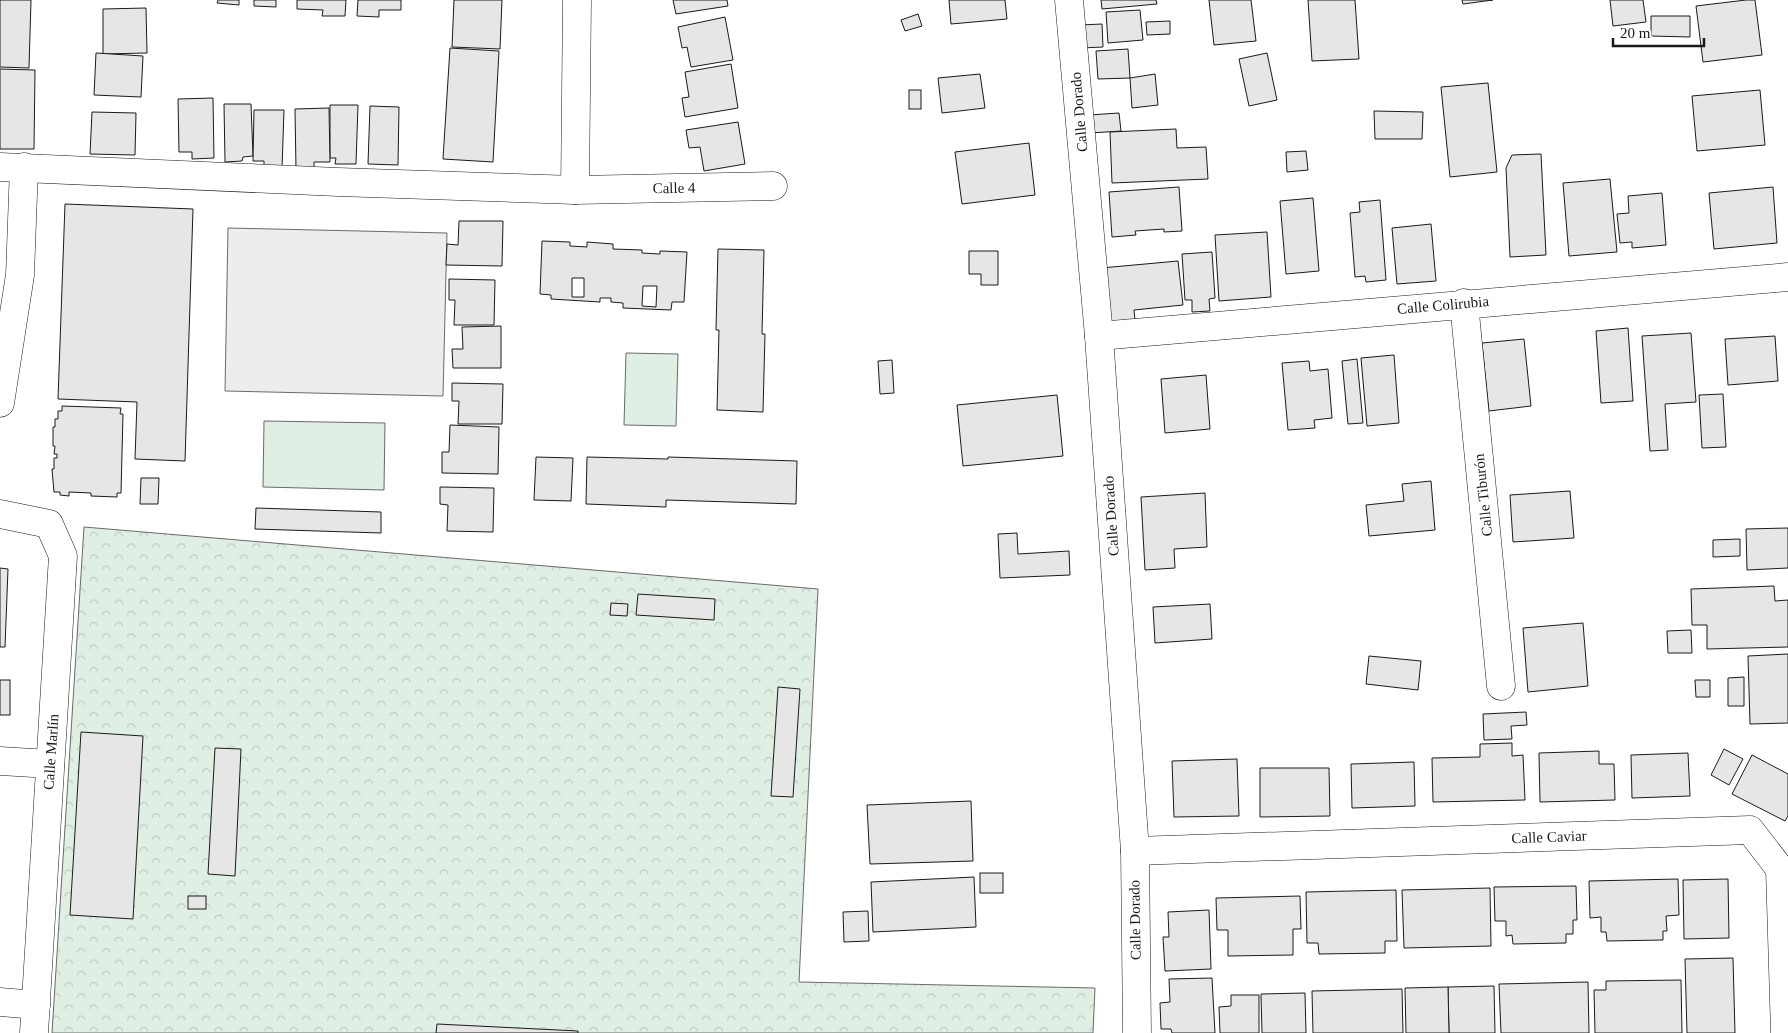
<svg xmlns="http://www.w3.org/2000/svg" width="1788" height="1033" viewBox="0 0 1788 1033" font-family="'Times New Roman',serif">
<style>
.grass{fill:#e0efe3;stroke:#6a6a6a}
.forest{fill:url(#forest-crowns);stroke:#6a6a6a}
.parking{fill:#ededed;stroke:#6a6a6a}
.building{fill:#e6e6e6;stroke:#1a1a1a;fill-rule:evenodd}
.lines{fill:none;stroke-linecap:round;stroke-linejoin:round}
.minor-casing{stroke:#1a1a1a;stroke-width:29}
.minor{stroke:#fff;stroke-width:28}
.labels{text-anchor:middle;dominant-baseline:central;stroke-width:4;stroke-linejoin:round;paint-order:stroke}
.street-label{font-size:15px;fill:#1a1a1a;stroke:#fff}
</style>
<defs>
<pattern id="forest-crowns" width="20" height="18" patternUnits="userSpaceOnUse" patternTransform="scale(1.25)"><rect width="20" height="18" fill="#e0efe3"/><path d="M2 6a3 3 0 1 1 6 0M12 15a3 3 0 1 1 6 0" fill="none" stroke="#c0ccc2"/></pattern>
</defs>
<rect width="100%" height="100%" fill="#fff"/>
<g class="grass">
<path d="M626,353L678,354L676,426L624,425Z"/>
<path d="M264,421L385,423L384,490L263,487Z"/>
</g>
<path class="forest" d="M84,527L818,589L799,982L1095,988L1093,1033H52Z"/>
<path class="parking" d="M228,228L447,233L443,396L225,391Z"/>
<g class="building">
<path d="M0,0H31L29,68L0,67Z"/>
<path d="M218,0H239V5L217,3Z"/>
<path d="M254,0H276V7L254,6Z"/>
<path d="M297,0H346L345,16H322L323,10L297,9Z"/>
<path d="M358,0H401V10H379V17L357,16Z"/>
<path d="M454,0H502L500,49L452,47Z"/>
<path d="M673,0H727L728,6L676,14Z"/>
<path d="M949,0H1005L1007,19L951,24Z"/>
<path d="M1101,0H1156L1157,4L1102,9Z"/>
<path d="M1209,0H1251L1256,41L1214,45Z"/>
<path d="M1308,0H1355L1359,59L1312,61Z"/>
<path d="M1462,0H1493L1463,4Z"/>
<path d="M1610,0H1643L1646,22L1613,26Z"/>
<path d="M1746,0H1755L1762,55L1703,62L1696,6Z"/>
<path d="M146,8L147,53L103,54V9Z"/>
<path d="M1140,10L1143,40L1108,43L1106,12Z"/>
<path d="M918,14L922,26L905,31L901,20Z"/>
<path d="M1651,16H1690V37L1651,36Z"/>
<path d="M725,17L733,60L691,67L687,47L682,48L678,27Z"/>
<path d="M1170,21V34L1147,35L1146,22Z"/>
<path d="M1102,24L1103,47L1081,48L1080,25Z"/>
<path d="M450,48L499,51L493,162L443,159Z"/>
<path d="M1128,49L1130,78L1098,79L1096,51Z"/>
<path d="M96,53L143,56L141,97L94,95Z"/>
<path d="M1267,53L1277,100L1249,106L1239,59Z"/>
<path d="M731,64L738,108L685,117L682,98L689,97L685,72Z"/>
<path d="M0,69L35,70L34,149H0Z"/>
<path d="M980,74L985,108L942,113L938,78Z"/>
<path d="M1155,74L1158,105L1132,108L1130,78Z"/>
<path d="M1488,83L1497,172L1450,177L1441,87Z"/>
<rect x="909" y="90" width="12" height="19"/>
<path d="M1760,90L1765,145L1697,151L1692,96Z"/>
<path d="M213,98L214,158L192,159V152H179L178,99Z"/>
<path d="M224,104H251L253,156L243,157L242,161L225,162Z"/>
<path d="M330,105H358L356,164H335L336,158H330Z"/>
<path d="M370,106L399,107L398,165L368,164Z"/>
<path d="M329,108L330,162H314V169L296,170L295,109Z"/>
<path d="M254,110H284L282,169L264,168V161H253Z"/>
<path d="M1374,111L1423,112L1422,139H1375Z"/>
<path d="M92,112L136,113L135,155L90,154Z"/>
<path d="M1119,113L1121,131L1090,133L1089,115Z"/>
<path d="M738,122L745,164L704,171L700,147L689,148L686,130Z"/>
<path d="M1176,129L1177,148L1206,147L1208,179L1112,183L1110,132Z"/>
<path d="M1029,143L1035,195L962,204L955,152Z"/>
<path d="M1306,151L1308,170L1287,172L1286,152Z"/>
<path d="M1541,154L1546,255L1510,257L1506,168L1512,155Z"/>
<path d="M1610,179L1617,252L1569,256L1563,183Z"/>
<path d="M1179,187L1182,231L1164,232V229L1135,231L1136,235L1112,237L1109,192Z"/>
<path d="M1773,187L1777,243L1714,249L1709,193Z"/>
<path d="M1662,193L1666,245L1632,248V242L1620,243L1617,214L1629,213L1628,196Z"/>
<path d="M1313,198L1319,271L1286,274L1280,201Z"/>
<path d="M1380,200L1386,280L1366,282L1365,276L1355,277L1350,213L1360,212L1359,202Z"/>
<path d="M65,204L193,209L185,461L135,459L137,402L58,399Z"/>
<path d="M459,221H503L502,266L446,265L447,244L458,245Z"/>
<path d="M1431,224L1436,281L1397,284L1392,228Z"/>
<path d="M1267,232L1271,297L1219,301L1215,235Z"/>
<path d="M542,241L570,242V246L587,247V242L613,244V249L642,250V253L660,254V251L687,252L684,302H672L671,310L623,308V303L611,302V298H600V302L551,299V295L540,294ZM572,278H584V297H572ZM643,286H657L656,307L642,306Z"/>
<path d="M718,249L764,250L762,334H765L763,412L717,410L719,330H716Z"/>
<path d="M969,251H998V285H981V274H969Z"/>
<path d="M1212,252L1215,298L1209,299L1210,311L1192,312V300H1185L1182,254Z"/>
<path d="M1178,261L1183,305L1134,310L1135,320L1106,323L1101,268Z"/>
<path d="M449,279L495,280L494,325H454L455,300H449Z"/>
<path d="M501,326V368H453L452,349H463L462,327Z"/>
<path d="M1628,328L1633,401L1601,403L1596,331Z"/>
<path d="M1691,333L1696,402L1665,404L1668,450L1650,451L1642,336Z"/>
<path d="M1775,336L1778,381L1728,385L1725,339Z"/>
<path d="M1524,339L1531,406L1489,411L1482,343Z"/>
<path d="M1394,355L1399,423L1367,426L1361,358Z"/>
<path d="M1357,359L1363,423L1348,424L1342,361Z"/>
<path d="M892,360L894,393L880,394L878,361Z"/>
<path d="M1309,361L1310,371L1328,369L1332,418L1314,420L1315,428L1288,430L1282,363Z"/>
<path d="M1206,375L1210,429L1165,433L1161,379Z"/>
<path d="M452,383L503,384L502,424H458L459,401H452Z"/>
<path d="M1723,394L1726,447L1702,448L1699,395Z"/>
<path d="M1057,395L1063,456L963,466L957,405Z"/>
<path d="M62,406L121,408L120,414H123L121,493H117V497L91,496V493L69,492V496L60,495V492H54L52,469H54V458H57V454H54L55,446H53V427H55V419H58V411H62Z"/>
<path d="M450,425L499,427L498,474L442,473V452H449Z"/>
<path d="M536,457L573,458L571,501L534,500Z"/>
<path d="M587,457L668,459V457L797,461L796,504L666,500V507L586,504Z"/>
<path d="M141,478H159L158,504H140Z"/>
<path d="M1431,481L1435,530L1369,536L1366,505L1404,501L1402,484Z"/>
<path d="M440,487L494,488L493,532L447,531L448,505L440,504Z"/>
<path d="M1570,491L1574,538L1513,542L1510,495Z"/>
<path d="M1205,493L1207,547L1174,549L1175,568L1145,570L1141,497Z"/>
<path d="M256,508L381,512V533L255,529Z"/>
<path d="M1788,528V568L1747,570L1746,529Z"/>
<path d="M1017,533L1018,554L1069,551L1070,575L1000,578L998,534Z"/>
<path d="M1740,539V556L1713,557V540Z"/>
<path d="M0,568L8,569L5,647H0Z"/>
<path d="M1774,586L1775,601L1788,600V647L1707,649V625H1692L1691,589Z"/>
<path d="M638,594L715,599L714,620L636,615Z"/>
<path d="M611,603L628,604L627,616L610,615Z"/>
<path d="M1210,604L1212,639L1155,643L1153,607Z"/>
<path d="M1583,623L1588,686L1528,692L1523,628Z"/>
<path d="M1691,630L1692,653H1668L1667,631Z"/>
<path d="M1788,654V723L1750,724L1748,656Z"/>
<path d="M1369,656L1421,661L1418,690L1366,684Z"/>
<path d="M1744,677V706H1728V678Z"/>
<rect x="0" y="680" width="10" height="35"/>
<path d="M1695,680H1710V697H1696Z"/>
<path d="M778,687L800,689L793,797L771,796Z"/>
<path d="M1526,712L1527,725L1511,726L1512,739L1484,740L1483,714Z"/>
<path d="M81,732L143,736L133,919L70,915Z"/>
<path d="M1512,743V756L1523,755L1525,800L1433,802L1432,758L1480,757V744Z"/>
<path d="M215,748L241,749L235,876L208,874Z"/>
<path d="M1724,749L1743,759L1729,785L1711,775Z"/>
<path d="M1599,751V764H1614L1615,800L1540,802L1539,753Z"/>
<path d="M1688,753L1690,796L1632,798L1631,755Z"/>
<path d="M1752,755L1788,774V816L1785,821L1732,794Z"/>
<path d="M1237,759L1239,816L1174,817L1172,761Z"/>
<path d="M1414,762L1415,806L1352,808L1351,764Z"/>
<path d="M1260,768H1329L1330,816L1260,817Z"/>
<path d="M971,801L973,861L870,864L867,805Z"/>
<rect x="980" y="873" width="23" height="20"/>
<path d="M974,877L976,927L873,932L871,882Z"/>
<path d="M1678,879L1679,915L1666,916L1667,931H1663V940L1607,941L1606,932H1601V917L1590,918L1589,881Z"/>
<path d="M1728,879L1729,938L1684,939L1683,880Z"/>
<path d="M1576,886L1577,920H1573V934H1566V943L1513,944L1512,935L1506,936V921H1495L1494,887Z"/>
<path d="M1490,888L1491,946L1404,948L1402,890Z"/>
<path d="M1396,890L1397,941H1385V953L1319,954L1318,943H1307L1306,892Z"/>
<rect x="188" y="896" width="18" height="13"/>
<path d="M1300,896L1301,929H1293V955L1228,956V930H1217L1216,898Z"/>
<path d="M1209,910L1211,969L1165,971L1163,937H1169L1168,912Z"/>
<path d="M868,911L869,941L844,942L843,912Z"/>
<path d="M1733,958L1735,1033H1687L1685,959Z"/>
<path d="M1212,978L1215,1033H1172L1171,1029H1161L1160,1003L1170,1002L1169,979Z"/>
<path d="M1681,980L1682,1033H1595L1594,990H1606V981Z"/>
<path d="M1588,982L1589,1033H1501L1499,984Z"/>
<path d="M1494,986L1495,1033H1449L1448,987Z"/>
<path d="M1448,987L1449,1033H1406L1405,988Z"/>
<path d="M1402,989L1403,1033H1313L1312,991Z"/>
<path d="M1305,993L1306,1033H1262L1261,994Z"/>
<path d="M1231,995H1259V1033H1220L1219,1007L1231,1006Z"/>
<path d="M437,1024L578,1031V1033H436Z"/>
</g>
<g class="lines">
<defs>
<g id="minor">
<path d="M1069,0L1099,336L1135,851L1137,1033"/>
<path d="M0,167L338,182L575,190L773,186"/>
<path d="M575,190L577,0"/>
<path d="M1464,303L1501,686"/>
<path d="M1099,336L1788,277"/>
<path d="M0,403L20,275L24,167"/>
<path d="M0,514L49,524L63,556L34,1033"/>
<path d="M0,761L50,764"/>
<path d="M1135,851L1750,830L1780,869L1785,1033"/>
<path d="M0,1002L36,1005"/>
</g>
</defs>
<use href="#minor" class="minor-casing"/>
<use href="#minor" class="minor"/>
</g>
<g class="labels">
<g class="street-label">
<text transform="translate(1079 112) rotate(-95)">Calle Dorado</text>
<text transform="translate(674 188) rotate(-1)">Calle 4</text>
<text transform="translate(1443 305) rotate(-5)">Calle Colirubia</text>
<text transform="translate(1483 495) rotate(-96)">Calle Tiburón</text>
<text transform="translate(1111 516) rotate(-94)">Calle Dorado</text>
<text transform="translate(51 752) rotate(-86)">Calle Marlín</text>
<text transform="translate(1549 837) rotate(-2)">Calle Caviar</text>
<text transform="translate(1135 920) rotate(-91)">Calle Dorado</text>
</g>
</g>
<path d="M1613 38v8h91v-8" fill="none" stroke="#1a1a1a" stroke-width="2.5"/>
<text x="1620" y="38" font-size="15" fill="#1a1a1a" stroke="#ffffff" stroke-width="4" paint-order="stroke">20 m</text>
</svg>
